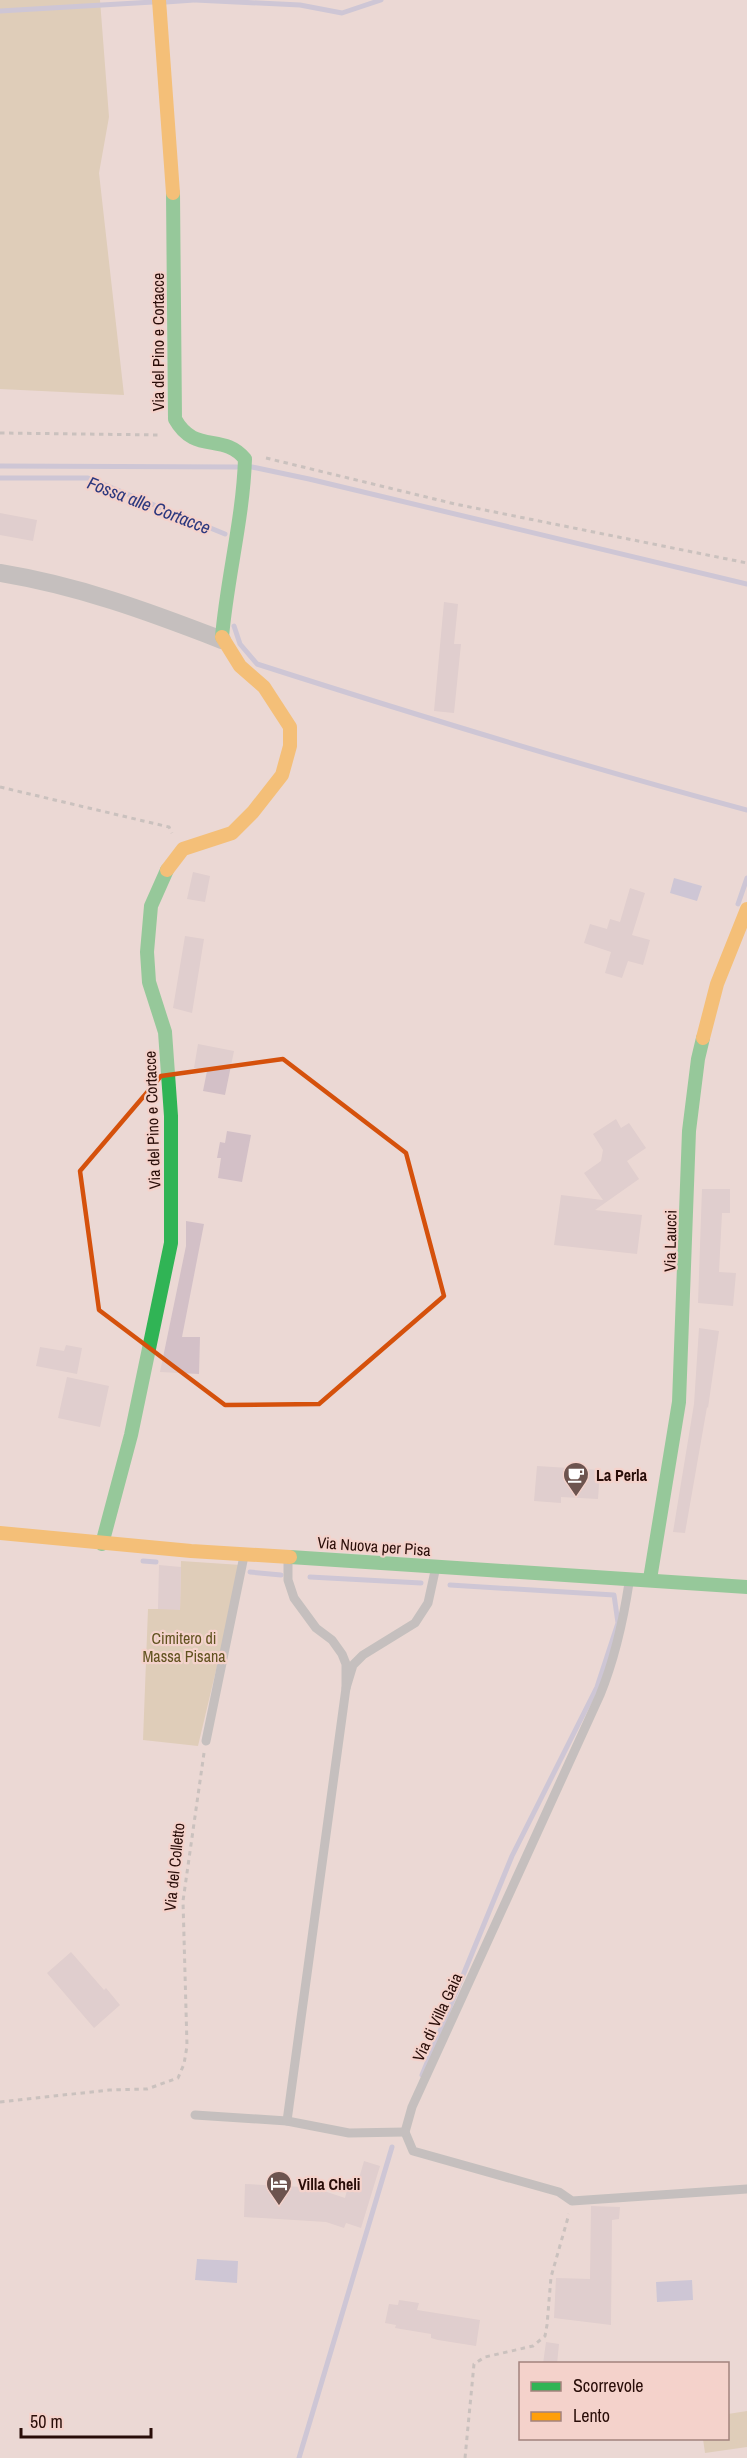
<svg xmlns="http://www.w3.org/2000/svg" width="747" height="2458" viewBox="0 0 747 2458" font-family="'Archivo Narrow',sans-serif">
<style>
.green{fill:#d1be9a}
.water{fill:#aab0d8}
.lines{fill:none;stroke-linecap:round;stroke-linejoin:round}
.stream{stroke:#aab0d8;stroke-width:5}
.building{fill:#d3c0c7}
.path{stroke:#a3a4a4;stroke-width:3;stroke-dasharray:4.5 4.5;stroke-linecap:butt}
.lane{stroke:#97a1a4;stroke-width:9}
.street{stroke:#97a1a4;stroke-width:18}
.fast{stroke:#30b455;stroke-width:14}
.slow{stroke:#ff9f0a;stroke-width:14}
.marked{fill:none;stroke:#d5510c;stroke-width:4.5;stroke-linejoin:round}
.labels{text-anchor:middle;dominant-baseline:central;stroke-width:4.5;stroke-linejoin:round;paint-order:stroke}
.street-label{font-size:16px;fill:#290d08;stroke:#f4d2cb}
.poi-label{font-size:16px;font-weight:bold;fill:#290d08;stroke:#f4d2cb;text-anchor:start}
.park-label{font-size:16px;fill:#61521f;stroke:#f4d2cb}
.water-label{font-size:18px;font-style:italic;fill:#2c387e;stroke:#f4d2cb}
</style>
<rect width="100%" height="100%" fill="#ebd8d4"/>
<g class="green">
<path d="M0,0H100L109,117L99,173L124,395L0,389Z"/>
<path d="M181,1561L241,1565L198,1746L143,1740L148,1609H180Z"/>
<path d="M747,2411V2447L705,2453L703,2439L728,2438V2414Z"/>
</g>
<g class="water">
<path d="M674,878L702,886L697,901L670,893Z"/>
<path d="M197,2259L238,2261L237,2283L195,2280Z"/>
<path d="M692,2280L693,2300L657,2302L656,2282Z"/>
</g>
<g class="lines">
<g class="stream">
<path d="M195,0L300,5L342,13L381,0"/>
<path d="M166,2L194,0"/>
<path d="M0,11L153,2"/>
<path d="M0,466L237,467"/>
<path d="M252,467L309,479L747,584"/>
<path d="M0,478H88L225,534"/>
<path d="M234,626L240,644L257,664C419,716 582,766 747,810"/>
<path d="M738,904L747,878"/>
<path d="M143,1561L156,1562"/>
<path d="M250,1572L281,1575"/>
<path d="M310,1577L421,1583"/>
<path d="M422,2075L512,1856L597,1687L618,1623L614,1595L450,1585"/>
<path d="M299,2458L392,2147"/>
</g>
</g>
<g class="building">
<path d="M0,513L37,520L33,541L0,535Z"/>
<path d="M444,602L458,604L454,644H461L454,713L434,711Z"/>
<path d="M193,872L210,876L205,902L187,899Z"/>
<path d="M630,888L645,893L632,935L650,940L643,965L628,961L622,978L605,973L611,952L584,943L590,924L607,929L610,919L620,922Z"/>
<path d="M185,936L204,939L192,1013L173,1008Z"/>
<path d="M198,1044L234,1051L225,1095L203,1091L207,1071L194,1068Z"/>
<path d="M616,1119L621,1128L629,1123L646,1148L627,1161L639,1179L595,1210L642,1215L637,1254L554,1245L561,1195L603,1200L584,1173L601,1161L603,1150L593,1134Z"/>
<path d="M227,1131L251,1135L242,1182L218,1178L221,1158H217L220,1142L225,1143Z"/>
<path d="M702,1189H730V1213H722L719,1272L736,1273L733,1306L698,1303Z"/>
<path d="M186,1221L204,1224L182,1337H200L199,1374L160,1372L186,1246Z"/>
<path d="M699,1328L719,1331L708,1408L707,1407L685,1533L673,1532L694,1404Z"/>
<path d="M66,1345L82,1348L77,1374L36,1366L40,1347L64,1351Z"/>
<path d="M67,1377L109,1386L100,1427L58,1418Z"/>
<path d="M537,1466L600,1470L598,1499L561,1497V1503L534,1501Z"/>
<path d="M159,1565L181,1567L180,1610L158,1609Z"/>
<path d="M71,1952L104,1990L106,1988L120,2005L94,2028L47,1973Z"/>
<path d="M364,2161L380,2166L361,2228L346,2223L344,2228L326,2222L244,2217L245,2184L322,2188L321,2190L345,2198L348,2186L356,2189Z"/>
<path d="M591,2206L620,2207L619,2219L612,2220L611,2325L554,2318L556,2278L590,2279Z"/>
<path d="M399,2300L419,2303L417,2310L480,2320L476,2346L438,2340L431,2338V2334L395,2328L396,2325L385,2323L389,2304L398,2305Z"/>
<path d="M546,2342L559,2344L557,2364H543Z"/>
</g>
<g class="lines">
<g class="path">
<path d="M0,433L161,435"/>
<path d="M266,458L455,504L747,563"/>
<path d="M0,787L169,827L172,833"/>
<path d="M0,2102L109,2090L147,2089L178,2078L184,2064L187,2046L183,1901L204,1753"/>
<path d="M465,2458L474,2364L485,2357L533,2346L545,2336L547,2325L551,2277L569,2214"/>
</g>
<g class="lane">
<path d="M288,1559V1580L294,1598L316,1628L332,1640L342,1654L346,1664V1688L353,1665L363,1655L415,1623L428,1603L435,1571"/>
<path d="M629,1583C623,1622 615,1658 600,1695L412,2107L405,2132L413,2151L559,2192L572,2201L747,2189"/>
<path d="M206,1741L244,1556"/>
<path d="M195,2115L287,2121L349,2133L405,2132"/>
<path d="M287,2121L346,1688"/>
</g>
<path class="street" d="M0,573C79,586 147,611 222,640"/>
<g class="fast">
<path d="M173,193L175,419C195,455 223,432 245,459C243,519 227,578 222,637"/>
<path d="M102,1544L131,1435L171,1243V1116L165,1032L149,982L147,952L151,906L167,870"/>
<path d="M290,1557L747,1587"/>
<path d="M650,1579L679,1402L689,1131L698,1059L703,1038"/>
</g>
<g class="slow">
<path d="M159,0L173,193"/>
<path d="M167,870L183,849L232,833L253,812L282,775L290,746V727L264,687L240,666L222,637"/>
<path d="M703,1038L717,984L747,909"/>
<path d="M0,1533L191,1551L290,1557"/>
</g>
</g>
<path d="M0 0H747V2458H0ZM283,1059L406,1153L444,1296L319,1404L225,1405L99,1310L80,1171L161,1076Z" fill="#ebd8d4" fill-opacity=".55" fill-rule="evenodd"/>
<path class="marked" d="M283,1059L406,1153L444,1296L319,1404L225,1405L99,1310L80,1171L161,1076Z"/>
<defs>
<symbol id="cafe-pin" viewBox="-11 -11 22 30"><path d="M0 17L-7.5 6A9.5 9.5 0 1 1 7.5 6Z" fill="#6d544f" stroke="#f4d2cb"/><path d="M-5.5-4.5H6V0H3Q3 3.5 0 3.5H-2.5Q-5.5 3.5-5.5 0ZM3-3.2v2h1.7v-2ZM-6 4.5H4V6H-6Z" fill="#fff"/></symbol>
<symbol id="hotel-pin" viewBox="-11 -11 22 30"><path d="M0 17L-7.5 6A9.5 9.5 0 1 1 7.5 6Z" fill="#6d544f" stroke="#f4d2cb"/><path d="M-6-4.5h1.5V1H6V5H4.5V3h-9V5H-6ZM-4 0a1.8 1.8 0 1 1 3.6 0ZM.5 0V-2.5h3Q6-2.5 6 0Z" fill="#fff"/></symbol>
</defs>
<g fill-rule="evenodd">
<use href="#cafe-pin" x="561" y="1460" width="30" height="40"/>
<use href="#hotel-pin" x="264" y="2169" width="30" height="40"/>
</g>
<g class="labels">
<g class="street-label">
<text transform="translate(158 342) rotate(-90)">Via del Pino e Cortacce</text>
<text transform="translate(152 1120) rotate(-92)">Via del Pino e Cortacce</text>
<text transform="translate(670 1241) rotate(-89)">Via Laucci</text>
<text transform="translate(374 1546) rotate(4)">Via Nuova per Pisa</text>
<text transform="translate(174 1867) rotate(-84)">Via del Colletto</text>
<text transform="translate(437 2017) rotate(-65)">Via di Villa Gaia</text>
</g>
<g class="poi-label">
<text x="596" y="1475">La Perla</text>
<text x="298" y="2184">Villa Cheli</text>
</g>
<g class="park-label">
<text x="184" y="1638">Cimitero di<tspan x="184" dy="18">Massa Pisana</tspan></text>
</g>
<g class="water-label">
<text transform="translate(149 505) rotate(21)">Fossa alle Cortacce</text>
</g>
</g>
<rect x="519" y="2362" width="210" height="78" fill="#f4d2cb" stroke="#a3837d" stroke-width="1.5"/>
<rect x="531" y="2382" width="30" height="9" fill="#30b455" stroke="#a3837d" stroke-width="1.5"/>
<text x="573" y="2392" font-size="18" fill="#290d08">Scorrevole</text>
<rect x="531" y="2412" width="30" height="9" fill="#ff9f0a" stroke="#a3837d" stroke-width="1.5"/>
<text x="573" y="2422" font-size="18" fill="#290d08">Lento</text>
<path d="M21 2428v9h130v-9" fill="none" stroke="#290d08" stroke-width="3"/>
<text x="30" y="2428" font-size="18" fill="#290d08" stroke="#f4d2cb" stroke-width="4.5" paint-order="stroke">50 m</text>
</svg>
